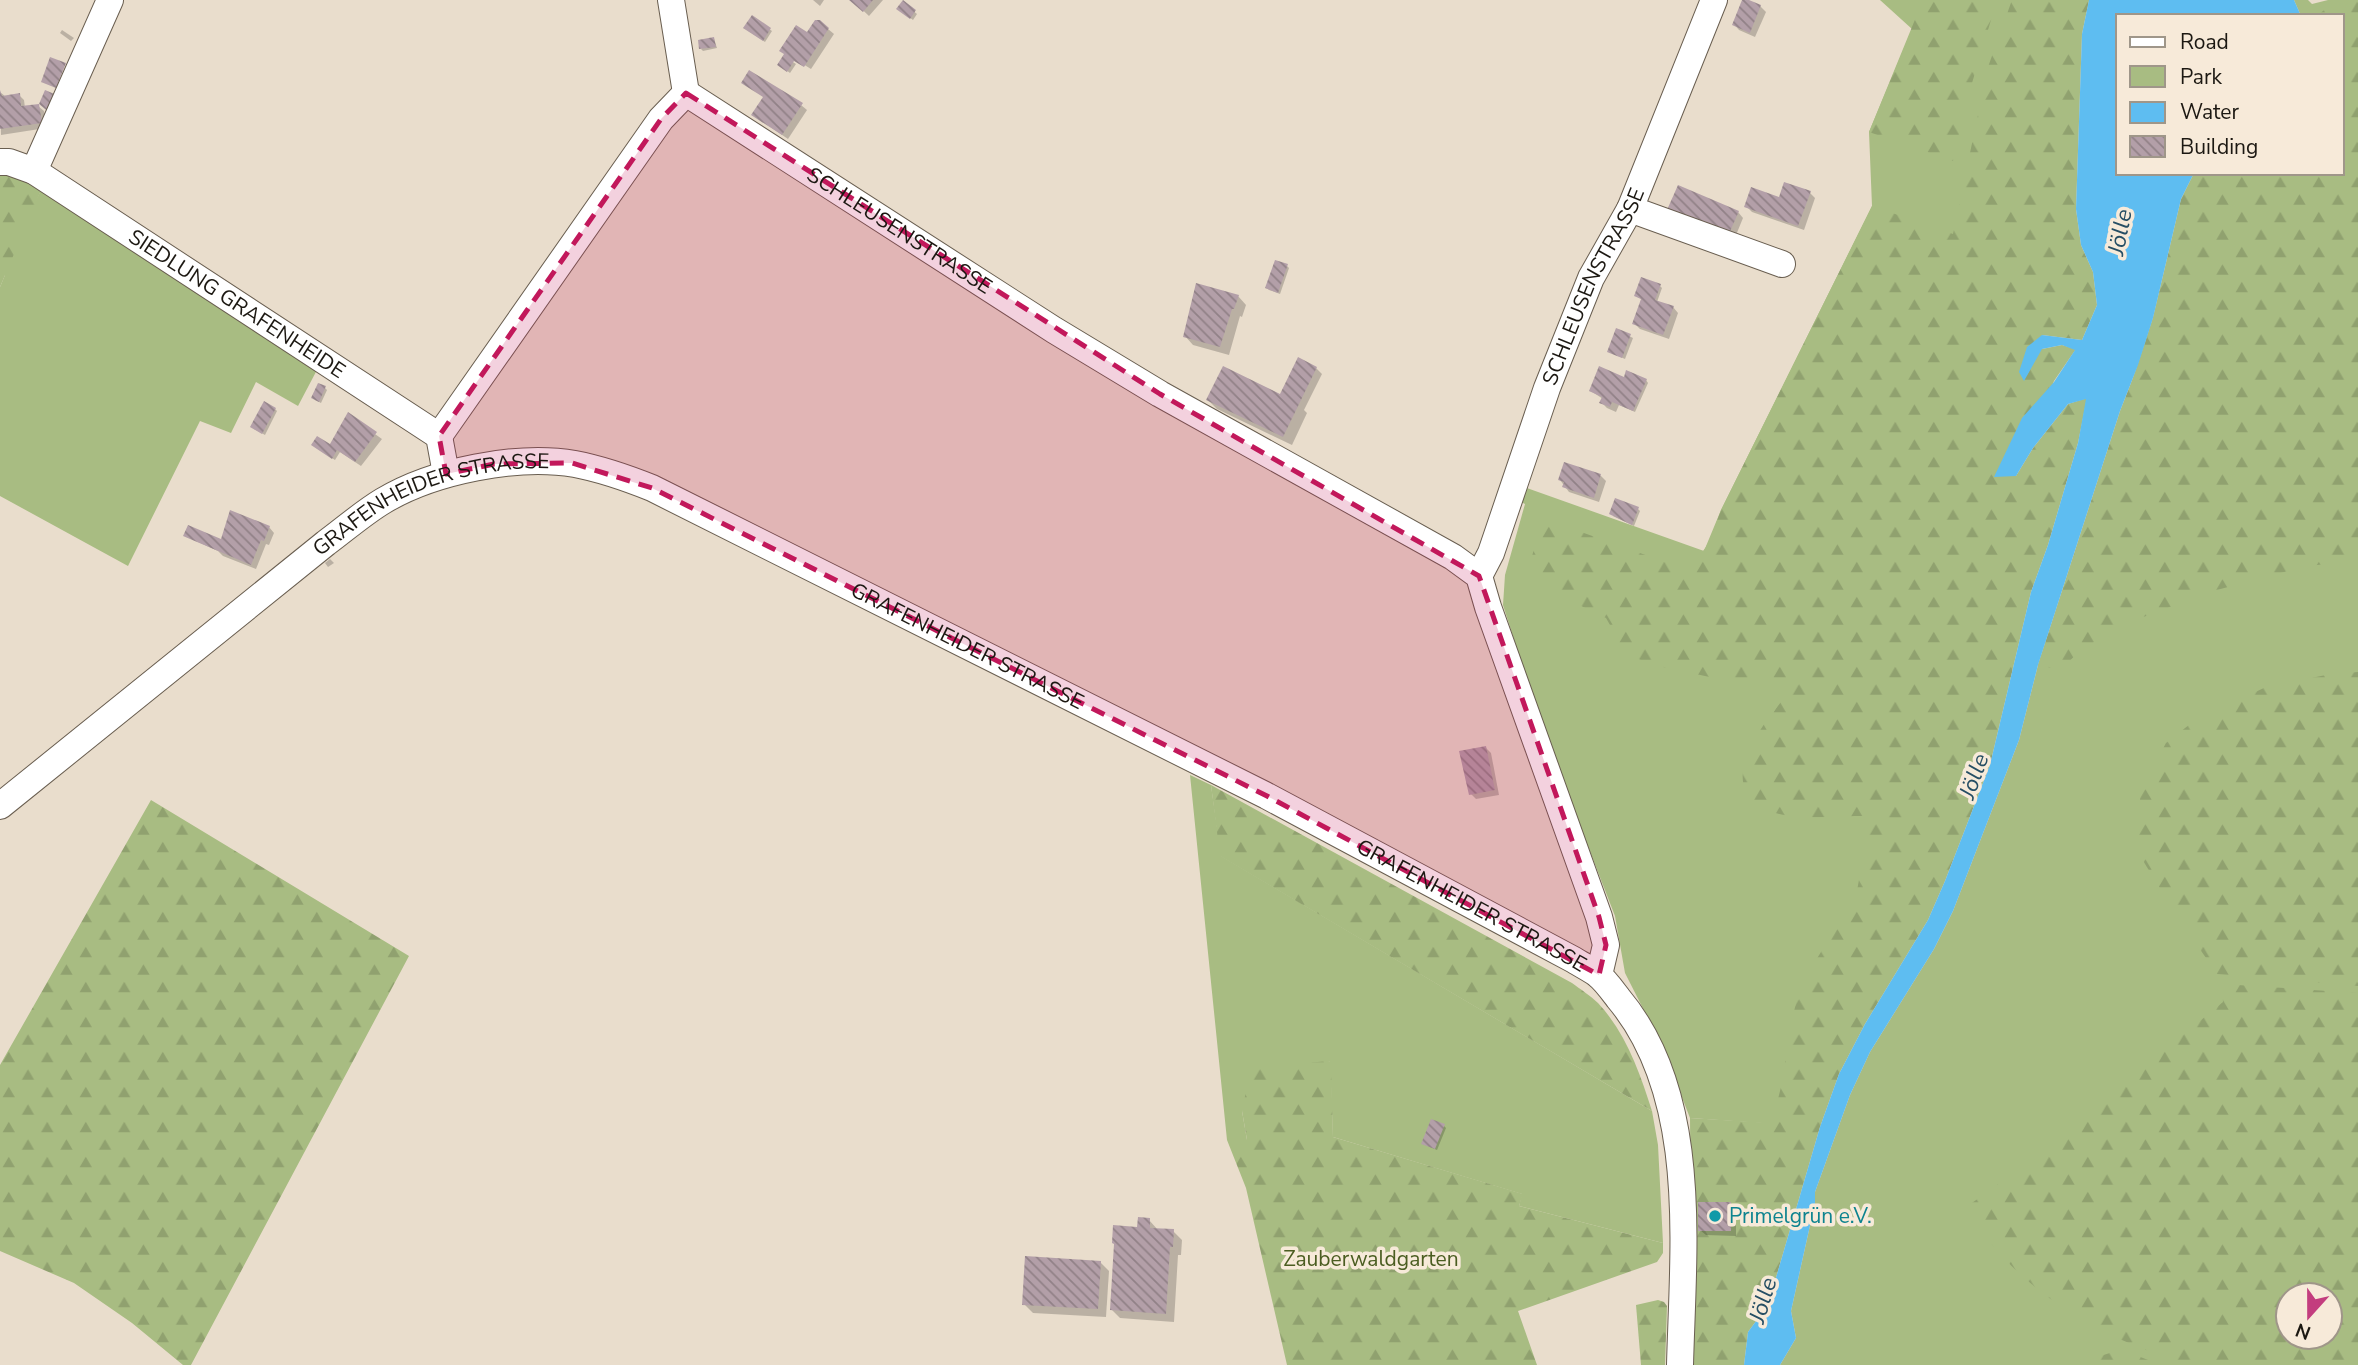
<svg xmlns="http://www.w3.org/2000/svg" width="2358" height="1365" viewBox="0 0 2358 1365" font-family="'Nunito Sans',sans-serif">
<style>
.green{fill:#a8bc82;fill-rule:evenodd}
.forest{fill:url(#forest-firs);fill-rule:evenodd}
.water{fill:#5ebdf1}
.shadow{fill:#0003}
.building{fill:url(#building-back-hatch)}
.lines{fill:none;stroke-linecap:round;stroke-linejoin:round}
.minor-casing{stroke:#695e50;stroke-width:28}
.minor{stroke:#fff;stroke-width:26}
.marked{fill:#c2185b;fill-opacity:0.2;stroke:#c2185b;stroke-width:5;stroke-dasharray:14 9;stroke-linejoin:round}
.culture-dot{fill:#0f9aa8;stroke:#f7ead9;stroke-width:2.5}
.labels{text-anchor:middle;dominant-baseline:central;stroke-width:7;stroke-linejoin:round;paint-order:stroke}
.street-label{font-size:21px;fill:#1c1812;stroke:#f7ead9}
.culture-label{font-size:21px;fill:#0d838f;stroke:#f7ead9;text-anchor:start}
.park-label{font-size:21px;fill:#4b5d21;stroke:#f7ead9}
.water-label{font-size:23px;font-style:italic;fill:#264e64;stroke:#f7ead9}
</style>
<defs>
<pattern id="forest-firs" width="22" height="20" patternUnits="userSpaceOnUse" patternTransform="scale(1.75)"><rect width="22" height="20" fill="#a8bc82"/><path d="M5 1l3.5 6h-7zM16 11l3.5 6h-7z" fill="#90a16f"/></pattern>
<pattern id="building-back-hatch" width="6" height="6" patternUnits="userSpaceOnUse" patternTransform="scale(1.75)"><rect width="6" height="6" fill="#b39fa8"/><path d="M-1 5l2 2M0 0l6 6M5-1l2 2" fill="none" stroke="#918187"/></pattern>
</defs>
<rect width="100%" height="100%" fill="#e9ddcc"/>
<g class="green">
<path d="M1880,0H2089L1820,1127L1690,1118L1662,1046L1625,973L1615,916L1543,730L1503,605L1505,575L1525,504L1519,501L1524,487L1704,551L1721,510L1872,206L1869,132L1912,29Z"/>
<path d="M2294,0H2308L2312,4L2328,0H2358V1365H1780L1796,1338L1791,1311L1815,1203V1192L1850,1095L1870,1052L1934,949L1953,911L2019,740L2038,665L2153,318L2173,238L2194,173H2342V16H2301ZM2288,1295H2330V1337H2288Z"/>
<path d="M42,188L318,368L298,406L256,382L231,433L200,421L128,566L0,496V287L5,275H0Z"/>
<path d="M1190,775L1211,785L1221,856L1652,1111L1658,1145L1663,1243L1519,1206L1522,1194L1333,1137L1330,1061L1242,1111L1247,1140H1227Z"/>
</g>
<g class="forest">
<path d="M1923,0H1997L1969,93L1953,161L1869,132Z"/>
<path d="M2012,0H2089L2082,34L2076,209L2081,245L2093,272L2097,305L2082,340L2042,335V349L2062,345L2076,349L2054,381L2016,476L2033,448L2068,404L2087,398L2078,443L2048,545L2031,592L1990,765L1945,881L1928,920L1865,1024L1839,1074L1820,1127L1768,1305L1748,1332L1744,1365H1692L1690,1118L1772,1123L1783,1079L1789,1032L1798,995L1806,976L1856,896L1866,842L1864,816C1830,815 1767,827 1747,793C1736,775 1748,750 1759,732C1767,719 1779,706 1787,693L1757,681L1719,679L1658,666L1607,648L1610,625L1606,618C1589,610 1537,586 1532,569C1528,556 1541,534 1548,523H1556L1665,562C1706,568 1709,541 1721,510L1872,206L1953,234L1988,67Z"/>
<path d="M2336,0H2358V561L2307,566L2213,591L2138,619L2083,648L2060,670L2038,665L2120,411L2138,365L2153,318L2181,199L2194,173H2342V16H2317Z"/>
<path d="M0,174L18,177L42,188L0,287Z"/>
<path d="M2358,672V986L2217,974L2175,913L2142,859L2136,836L2141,790L2166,743L2194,721L2266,687L2331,674Z"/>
<path d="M1211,785L1572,983C1580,989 1591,996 1598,1003C1626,1033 1640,1073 1652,1111L1220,856Z"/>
<path d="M151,800L409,956L191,1365H183L132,1323L74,1283L0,1251V1065Z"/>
<path d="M2222,984L2358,993V1365H2193C2120,1346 2044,1306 1994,1247C1984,1235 1975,1221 1965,1208L2023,1166L2223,1002ZM2288,1295H2330V1337H2288Z"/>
<path d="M1331,1061L1333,1137L1523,1194L1519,1206L1663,1243V1253L1657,1262L1518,1311L1537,1365H1287L1246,1188L1227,1140H1247L1242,1111L1251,1067Z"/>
<path d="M1658,1300L1664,1302L1667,1306L1665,1365H1641L1636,1305Z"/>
<path d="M2125,1351L2161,1365H2072L2113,1352Z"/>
</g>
<path class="water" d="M2089,0H2294L2301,16H2118V173H2194L2181,199L2153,318L2138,365L2120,411L2038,665L2019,740L1953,911L1934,949L1870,1052L1850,1095L1815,1192V1203L1791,1311L1796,1338L1780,1365H1744L1748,1332L1768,1305L1820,1127L1839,1074L1865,1024L1928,920L1945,881L1990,765L2031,592L2048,545L2078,443L2086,399L2068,404L2033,448L2016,476L1994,477L2022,418L2054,382L2075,350L2062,345L2042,349L2024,381L2019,372L2027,347L2042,335L2082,340L2097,305L2093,272L2081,245L2076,209L2082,34Z"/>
<g class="shadow">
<path d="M813,0H824L820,6Z"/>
<path d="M852,0H883L869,16Z"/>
<path d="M1744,0L1760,6L1766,12L1755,37L1739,30L1734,24Z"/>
<path d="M903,3L917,14L913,20L901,11Z"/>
<path d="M752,17L772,31L765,42L747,30Z"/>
<path d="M828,29L834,34L811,69L782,51L807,35Z"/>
<path d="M62,30L74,38L71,41L60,33Z"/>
<path d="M714,39L717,48L703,51L701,49Z"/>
<path d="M785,57L796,64L790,73L782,67Z"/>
<path d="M0,92L6,97L19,95L24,100L25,108L38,106L44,111L46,128L1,135Z"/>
<path d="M801,105L807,110L788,139L753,115Z"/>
<path d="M1810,193L1815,198L1804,230L1752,212L1746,206Z"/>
<path d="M1669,209L1738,212L1743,218L1734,240Z"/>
<path d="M1287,266L1289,268L1280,294L1269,290L1267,288Z"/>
<path d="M1660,286L1662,288L1657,302L1673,307L1678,313L1669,339L1640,329L1634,323L1643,300L1636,296Z"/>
<path d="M1238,296L1246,305L1242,317L1240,316L1229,355L1193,345L1185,336Z"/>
<path d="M1617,330L1633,338L1625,359L1609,352Z"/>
<path d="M1316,368L1322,374L1304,410L1307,413L1292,445L1217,409L1208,400L1280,396Z"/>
<path d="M1625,379L1646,380L1648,383L1635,412L1619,405L1616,412L1607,408L1601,402L1603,399L1591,391Z"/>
<path d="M325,388L327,390L321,403L315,400Z"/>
<path d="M275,409L277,411L265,435L254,429Z"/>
<path d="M348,415L382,439L361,466L340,452L335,460L315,447H330Z"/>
<path d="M1601,476L1606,481L1599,502L1569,492L1560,480Z"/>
<path d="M1638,509L1640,511L1634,526L1613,516Z"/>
<path d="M269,527L274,533L269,545L266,544L256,569L223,556L218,551L185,536L220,540Z"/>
<path d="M330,559L334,563L328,567L325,563Z"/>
<path d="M1485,747L1491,753L1499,795L1476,799L1471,794Z"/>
<path d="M1444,1126L1446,1128L1437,1150L1423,1144Z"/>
<path d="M1731,1203L1736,1209V1236L1706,1235L1700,1230Z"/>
<path d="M1149,1220L1158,1230L1173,1231L1182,1240L1181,1255H1178L1174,1322L1120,1318L1112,1310Z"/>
<path d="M1100,1262L1109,1271L1106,1317L1033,1313L1024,1304Z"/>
</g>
<g class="building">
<path d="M849,0H873L863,12Z"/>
<path d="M903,0L916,10L910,19L896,9Z"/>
<path d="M1742,0H1749L1761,5L1750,33L1732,25Z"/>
<path d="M752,15L771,28L763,41L743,28Z"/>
<path d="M815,20H820L829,28L804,67L794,61L787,72L777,65L784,54L779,51L796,25L807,32Z"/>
<path d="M714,37L716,47L699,49L698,40Z"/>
<path d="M50,57L66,63L56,88L41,82Z"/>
<path d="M749,70L803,103L782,135L751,115L763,97L741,83Z"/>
<path d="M0,90L2,96L20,93L21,106L39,104L42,123L0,129Z"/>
<path d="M45,90L59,96L51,114L39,104Z"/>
<path d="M1784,182L1811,191L1798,226L1744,207L1751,187L1779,197Z"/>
<path d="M1678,185L1739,211L1728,236L1667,210Z"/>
<path d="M1275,260L1288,264L1278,293L1265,288Z"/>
<path d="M1641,277L1661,284L1655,300L1674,306L1663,335L1632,324L1641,299L1634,296Z"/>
<path d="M1196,283L1239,295L1234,309H1232L1220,347L1183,337Z"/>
<path d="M1616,328L1631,334L1622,358L1607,352Z"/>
<path d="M1298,357L1317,367L1283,437L1206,400L1223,366L1280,394Z"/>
<path d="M1599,366L1624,377L1626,370L1647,379L1633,411L1612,402L1610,407L1599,403L1602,397L1589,391Z"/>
<path d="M318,383L326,386L319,402L311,398Z"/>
<path d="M264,401L276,408L262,434L250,427Z"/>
<path d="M348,412L377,432L355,462L337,450L332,459L311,445L317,436L330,444Z"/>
<path d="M1564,462L1601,474L1594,498L1562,487L1564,482L1558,480Z"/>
<path d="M1615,498L1639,507L1632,525L1609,514Z"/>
<path d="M230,510L270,526L264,541L261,540L251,565L183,536L188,525L221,539Z"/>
<path d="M1486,746L1495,790L1469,795L1459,751Z"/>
<path d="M1431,1119L1445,1124L1435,1149L1421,1144Z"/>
<rect x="1698" y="1202" width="33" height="29"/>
<path d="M1138,1217L1150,1218V1228L1174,1229L1173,1247H1170L1166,1314L1110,1310L1114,1244L1112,1243L1113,1225L1137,1227Z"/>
<path d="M1025,1256L1101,1261L1098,1309L1022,1305Z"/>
</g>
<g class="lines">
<defs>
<g id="minor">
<path d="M671,0L686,93"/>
<path id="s1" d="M686,93L1054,330L1160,394L1453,557L1479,576L1488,607L1599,917L1606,945L1599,975"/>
<path id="s2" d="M0,162H9L34,171L439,436L446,474"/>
<path d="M34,171L110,0"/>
<path d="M1630,209L1782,264"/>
<path d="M439,436L661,119L686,93"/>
<path id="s3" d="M1479,576L1491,553L1547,388L1591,278L1630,209L1714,0"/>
<path id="s4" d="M0,806L326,543C345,529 363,513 383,501C433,471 517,454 575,464C601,469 627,478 652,488L1267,796L1574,960C1582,965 1590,969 1597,974C1605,980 1612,990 1618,998C1700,1095 1683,1247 1680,1365"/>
</g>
</defs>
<use href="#minor" class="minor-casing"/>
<use href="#minor" class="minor"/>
</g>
<path class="marked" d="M686,93L1160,394L1479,576L1599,917L1606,945L1599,975L1267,796L652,488L572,463L494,464L446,474L439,436L661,119Z"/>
<circle class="culture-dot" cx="1715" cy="1216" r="7"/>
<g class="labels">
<g class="street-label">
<text stroke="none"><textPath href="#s1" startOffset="254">SCHLEUSENSTRASSE</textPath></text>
<text stroke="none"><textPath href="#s3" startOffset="312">SCHLEUSENSTRASSE</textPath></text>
<text stroke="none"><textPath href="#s2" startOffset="278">SIEDLUNG GRAFENHEIDE</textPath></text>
<text stroke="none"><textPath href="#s4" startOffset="534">GRAFENHEIDER STRASSE</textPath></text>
<text stroke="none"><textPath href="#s4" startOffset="1122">GRAFENHEIDER STRASSE</textPath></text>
<text stroke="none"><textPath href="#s4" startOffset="1689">GRAFENHEIDER STRASSE</textPath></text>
</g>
<g class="culture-label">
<text x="1729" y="1216">Primelgrün e.V.</text>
</g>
<g class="park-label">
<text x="1371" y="1259">Zauberwaldgarten</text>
</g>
<g class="water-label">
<text transform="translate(2120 232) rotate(-79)">Jölle</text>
<text transform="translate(1974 776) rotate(-70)">Jölle</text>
<text transform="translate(1763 1300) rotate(-73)">Jölle</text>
</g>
</g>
<rect x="2116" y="14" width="228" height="161" fill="#f7ead9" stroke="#9f9689" stroke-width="2"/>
<rect x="2130" y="37" width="35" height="10" fill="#ffffff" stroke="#9f9689" stroke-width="2"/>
<text x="2180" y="49" font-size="21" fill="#1c1812">Road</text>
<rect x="2130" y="66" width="35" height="21" fill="#a8bc82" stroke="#9f9689" stroke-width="2"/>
<text x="2180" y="84" font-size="21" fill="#1c1812">Park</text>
<rect x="2130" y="102" width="35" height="21" fill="#5ebdf1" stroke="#9f9689" stroke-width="2"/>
<text x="2180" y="119" font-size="21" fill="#1c1812">Water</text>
<rect x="2130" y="136" width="35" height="21" fill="url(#building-back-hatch)" stroke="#9f9689" stroke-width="2"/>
<text x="2180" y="154" font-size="21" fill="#1c1812">Building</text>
<g transform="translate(2309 1316) rotate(201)"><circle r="33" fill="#f7ead9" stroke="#9f9689" stroke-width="2"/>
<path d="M0-5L12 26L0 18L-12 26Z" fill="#c33d7e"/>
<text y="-10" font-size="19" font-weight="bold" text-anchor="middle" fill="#1c1812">N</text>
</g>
</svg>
